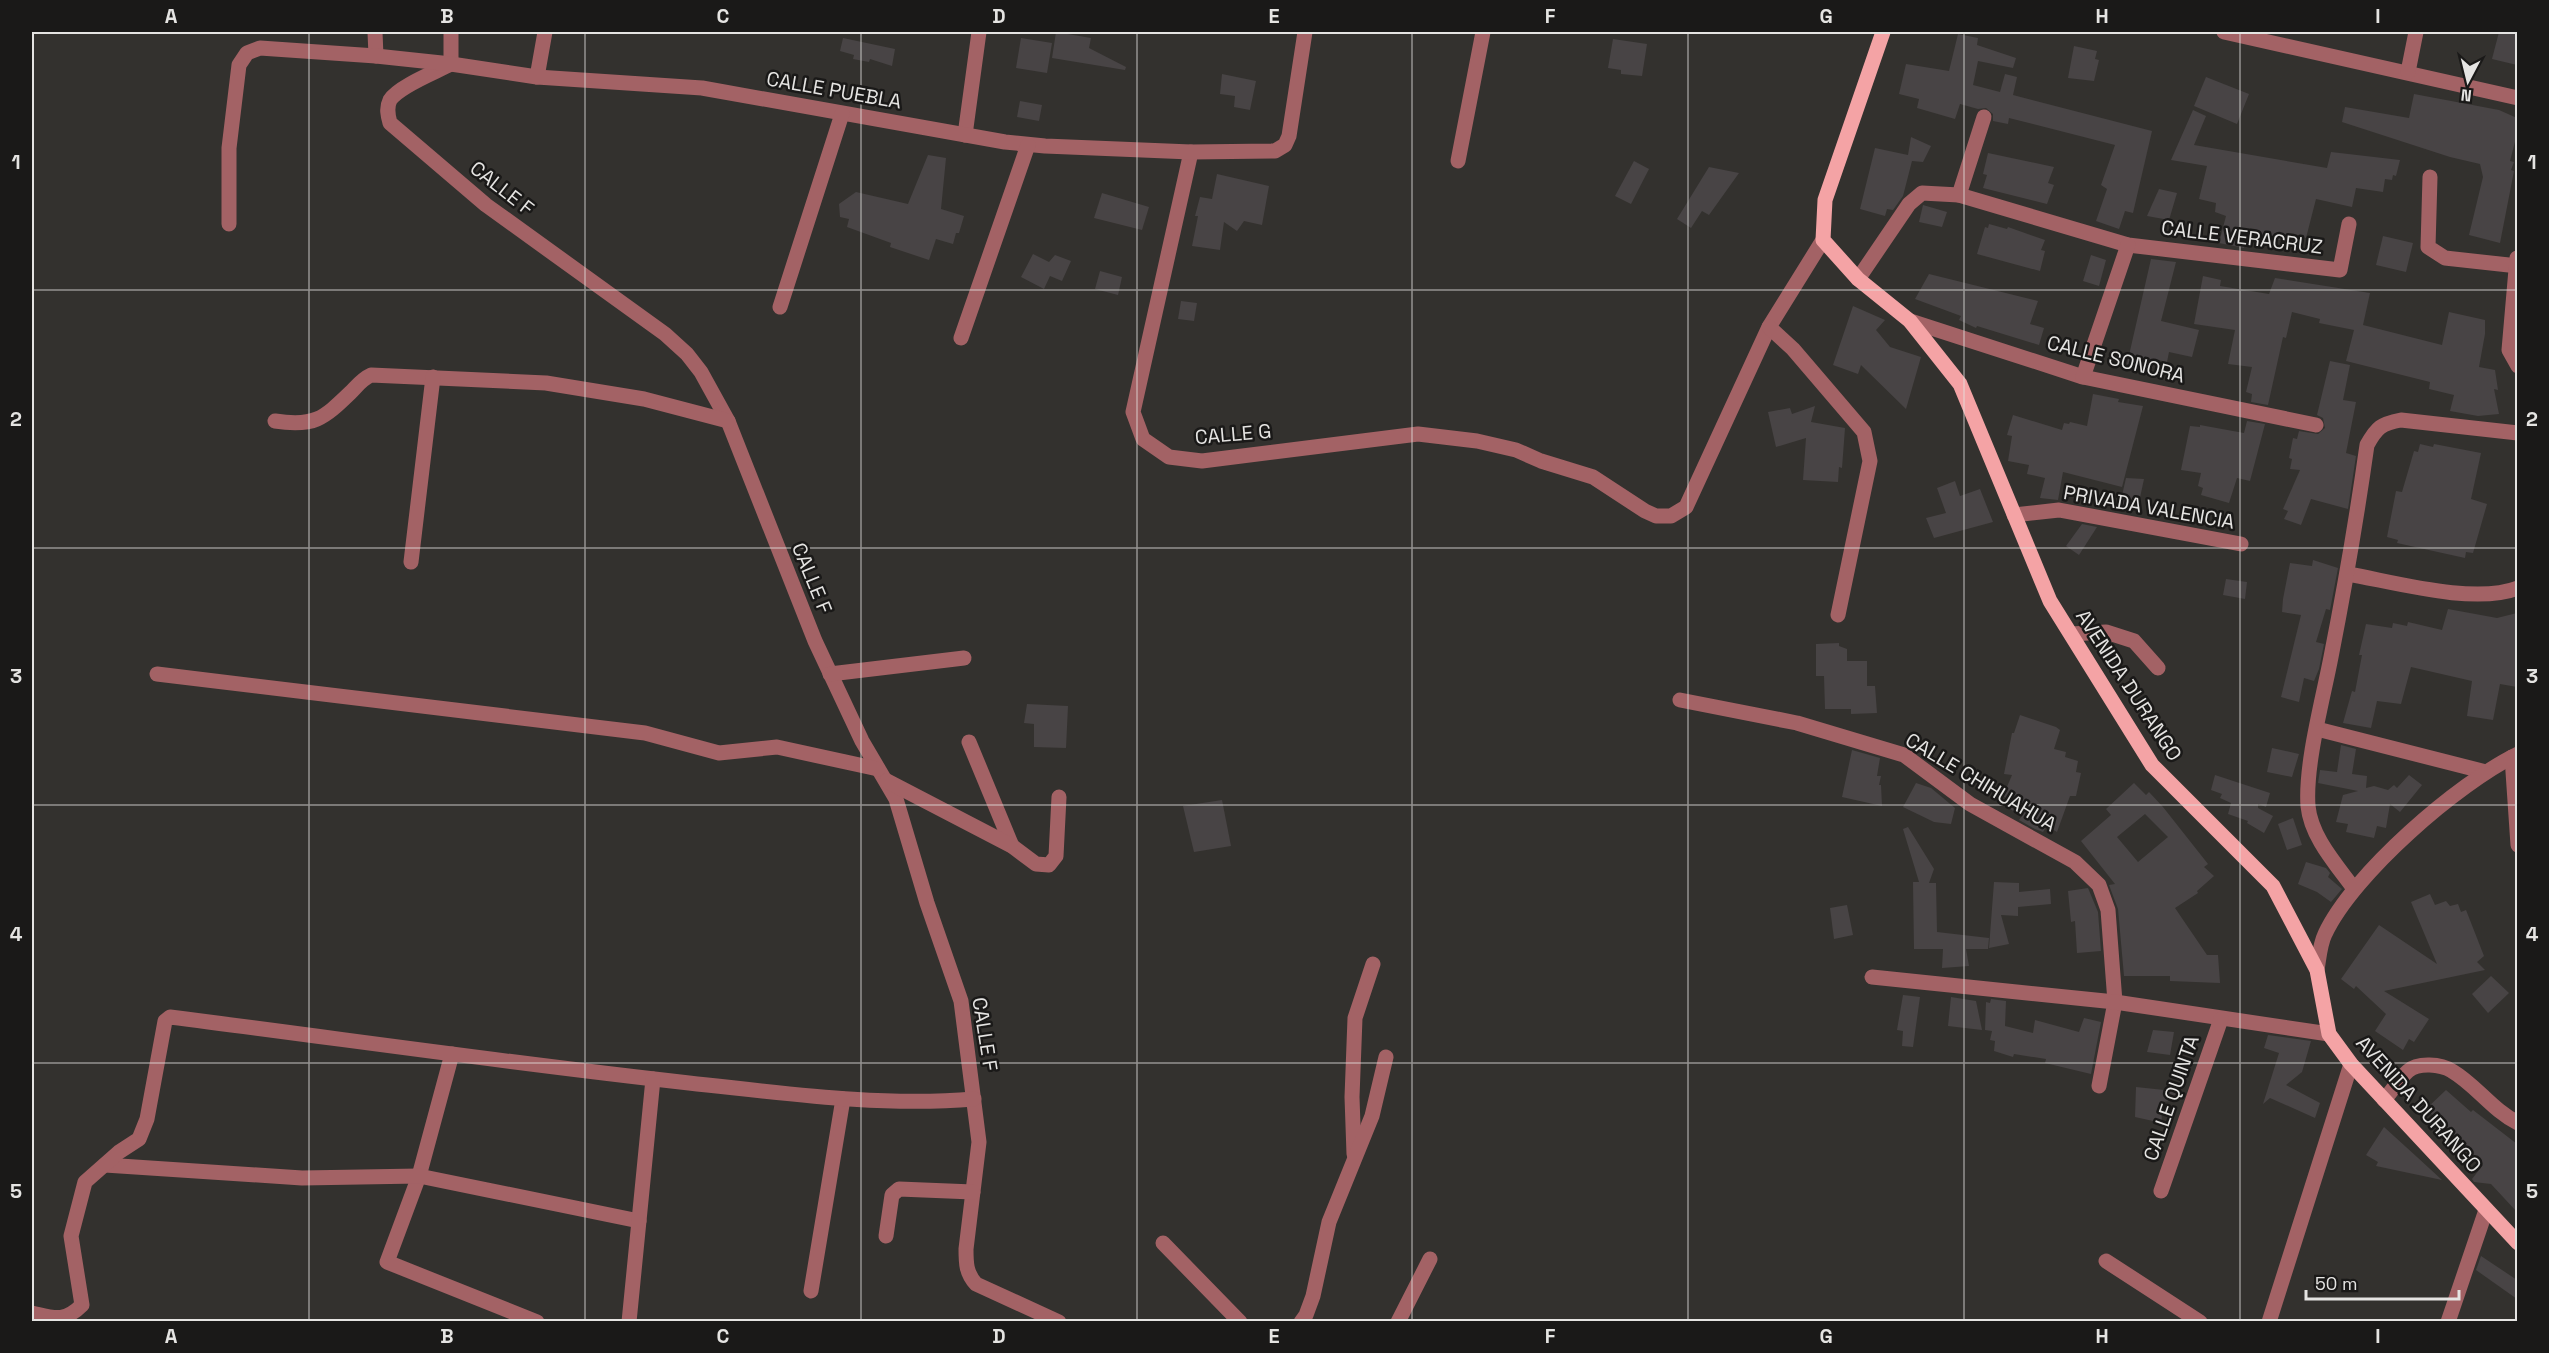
<svg xmlns="http://www.w3.org/2000/svg" width="2549" height="1353" viewBox="0 0 2549 1353" font-family="'Space Grotesk',sans-serif">
<style>
.building{fill:#484445;fill-rule:evenodd}
.lines{fill:none;stroke-linecap:round;stroke-linejoin:round}
.minor{stroke:#a36265;stroke-width:15}
.major{stroke:#f4a3a5;stroke-width:15}
.grid{fill:none;stroke:#e5e4e2;stroke-width:1.5;stroke-opacity:0.55}
.labels{text-anchor:middle;dominant-baseline:central;stroke-width:5;stroke-linejoin:round;paint-order:stroke}
.street-label{font-size:20px;fill:#e5e4e2;stroke:#1a1918}
.neatline{fill:none;stroke:#e5e4e2;stroke-width:2}
.grid-label{font-size:20px;text-anchor:middle;font-weight:bold;fill:#e5e4e2}
</style>
<rect width="100%" height="100%" fill="#33312e"/>
<g class="building">
<path d="M1056,32L1091,38L1089,48L1126,67L1125,70L1052,58Z"/>
<path d="M2499,32H2517V65L2492,59Z"/>
<path d="M1958,34L1978,38L1977,45L2016,58L2013,68L1978,61L1973,85L2000,92L2005,74L2017,77L2013,95L2152,131L2133,213L2125,211L2119,229L2096,221L2107,189L2101,185L2115,145L2009,118L2008,124L1993,121V114L1986,108L1978,109L1960,104L1955,119L1917,108L1919,99L1899,94L1906,64L1949,71Z"/>
<path d="M843,38L895,49L892,66L870,59L869,62L853,59L854,55L840,51Z"/>
<path d="M1021,38L1052,43L1047,73L1016,68Z"/>
<path d="M1613,39L1647,44L1642,76L1621,74V70L1608,68Z"/>
<path d="M2074,46L2097,51L2095,59L2099,60L2094,81L2068,78Z"/>
<path d="M1222,74L1256,81L1250,110L1234,107L1235,96L1220,94Z"/>
<path d="M2206,77L2249,94L2237,124L2194,106Z"/>
<path d="M2414,94L2499,110L2517,118V134L2510,161L2514,162L2511,170L2514,171L2500,243L2469,235L2483,177L2480,164L2450,157L2342,122L2345,107L2409,118Z"/>
<path d="M1020,101L1042,105L1039,121L1017,117Z"/>
<path d="M2193,110L2206,116L2194,145L2327,168L2331,152L2400,160L2396,176L2393,175L2392,180L2385,179L2383,192L2356,188L2352,207L2316,199L2306,238L2294,235L2292,243L2248,233L2244,248L2219,243L2226,216L2215,212L2216,203L2199,199L2207,166L2171,160Z"/>
<path d="M1911,137L1931,146L1923,162L1912,161L1903,196L1893,210L1887,209L1885,216L1860,209L1875,148L1908,155Z"/>
<path d="M1988,153L2054,167L2048,183L2054,185L2047,204L1983,188L1987,175L1983,174Z"/>
<path d="M928,155L946,158L941,209L964,216L959,233H956L953,244L936,239L929,260L890,247L891,243L847,227L849,219L840,217L839,204L856,192L908,204Z"/>
<path d="M1634,161L1649,169L1631,204L1615,196Z"/>
<path d="M1709,167L1739,173L1709,215L1702,211L1691,228L1677,219Z"/>
<path d="M1217,174L1269,186L1262,225L1244,221L1237,231L1224,222L1220,250L1192,246L1198,216H1195L1200,197L1212,199Z"/>
<path d="M2159,189L2177,193L2169,220L2147,216Z"/>
<path d="M1102,193L1149,207L1142,230L1094,218Z"/>
<path d="M1923,205L1947,212L1942,227L1919,222Z"/>
<path d="M1989,224L2007,229L2008,227L2045,240L2041,250L2045,251L2040,271L1977,254L1985,227L1988,228Z"/>
<path d="M2383,236L2413,243L2406,272L2376,265Z"/>
<path d="M1033,254L1049,262L1055,255L1071,261L1062,281L1050,276L1044,289L1021,277Z"/>
<path d="M2091,255L2106,260L2099,286L2083,281Z"/>
<path d="M2151,259L2176,262L2161,321L2199,330L2192,357L2169,352L2167,362L2154,359L2153,368L2127,364Z"/>
<path d="M1100,271L1122,277L1118,295L1095,289Z"/>
<path d="M1929,274L2038,301L2030,324L2044,328L2039,345L1977,326L1976,328L1959,320L1961,316L1915,299Z"/>
<path d="M2203,276L2221,280L2220,286L2269,294L2275,278L2370,293L2363,325L2442,345L2449,312L2485,320V334L2479,367L2495,370L2498,390L2494,389L2499,414L2478,416L2450,411L2454,395L2429,389L2430,382L2346,361L2354,330L2319,323L2320,319L2292,312L2286,338L2283,337L2268,405L2251,402L2252,394L2246,392L2252,367L2228,364L2235,330L2194,324Z"/>
<path d="M1181,301L1197,303L1194,321L1178,319Z"/>
<path d="M1853,306L1885,320L1876,330L1890,347L1921,357L1906,409L1861,365L1858,374L1833,365Z"/>
<path d="M2330,361L2350,365L2343,400L2356,402L2346,453L2356,456L2348,509L2311,499L2301,525L2284,519L2288,511L2283,509L2300,470L2290,469L2292,459L2289,458L2293,438L2297,439L2299,431L2318,434L2325,428L2323,418L2317,415Z"/>
<path d="M2093,394L2119,399L2118,402L2143,406L2122,487L2063,472L2058,500L2040,498L2045,478L2027,474L2029,465L2008,461L2012,436L2007,435L2013,415L2062,430L2064,423L2069,424L2070,422L2087,426Z"/>
<path d="M1815,406L1811,422L1845,428L1842,468L1839,467L1838,482L1803,480L1806,438L1776,447L1768,412L1790,408L1792,414Z"/>
<path d="M2247,421L2265,424L2250,481L2237,478L2229,503L2201,495L2203,488L2198,486L2201,473L2181,470L2190,426L2200,427V425L2244,433Z"/>
<path d="M2420,444L2433,447L2434,444L2481,453L2471,499L2487,504L2473,553L2466,552L2465,558L2397,543L2398,540L2387,537L2396,491L2402,492L2414,451L2418,452Z"/>
<path d="M2126,478L2144,479L2138,507L2120,504Z"/>
<path d="M1955,481L1960,496L1980,489L1993,522L1934,538L1926,518L1946,513L1937,488Z"/>
<path d="M2082,524L2097,527L2079,555L2066,546Z"/>
<path d="M2313,560L2338,568L2330,610L2326,609L2316,642L2324,644L2319,669L2314,681L2304,678L2299,702L2281,697L2301,615L2282,612L2283,599L2290,563L2312,566Z"/>
<path d="M2226,579L2247,582L2245,599L2223,595Z"/>
<path d="M2448,609L2497,618L2517,613V687L2500,684L2493,720L2467,716L2472,681L2411,667L2401,704L2377,701L2371,728L2343,723L2352,691L2355,692L2362,655H2359L2366,624L2392,628L2393,623L2407,626L2408,622L2442,630Z"/>
<path d="M1839,643V646L1847,649V661H1867V686H1875L1877,713L1851,714V709H1825L1824,676H1816V644Z"/>
<path d="M1027,704L1068,706L1066,748L1034,747V724L1024,723Z"/>
<path d="M2020,715L2056,727L2060,730L2054,749L2066,752L2065,757L2078,761L2076,772L2081,773L2076,796H2070L2057,832L2047,826L2043,832L2035,829L2019,820L2022,816L2005,806L2009,800L2003,796L2012,775L2004,774L2012,733H2014Z"/>
<path d="M2341,745L2356,749L2352,774L2367,776L2366,788L2374,786L2388,790L2394,785L2397,788L2409,775L2422,785L2400,812L2390,804L2386,828L2377,826L2374,838L2346,832L2348,824L2336,822L2343,795L2358,791L2318,783L2320,770L2337,772Z"/>
<path d="M2272,748L2299,754L2292,777L2267,772Z"/>
<path d="M1852,750L1880,758L1877,776H1881L1879,785H1881L1882,806L1842,797Z"/>
<path d="M2215,775L2270,793L2266,807L2258,804V808L2273,816L2264,833L2247,823L2248,821L2228,814L2231,803L2220,798L2222,794L2211,790Z"/>
<path d="M1916,783L1931,788L1955,808L1951,824L1934,822L1903,807Z"/>
<path d="M2134,783L2146,795L2149,792L2163,807L2208,864L2204,867L2214,876L2197,891L2198,893L2175,908L2207,955H2218L2220,983L2170,981V976H2124L2118,909L2109,885L2115,884L2081,841L2111,815L2106,809ZM2145,814L2168,837L2138,862L2117,837Z"/>
<path d="M1222,800L1231,846L1194,852L1183,806Z"/>
<path d="M2293,818L2302,845L2287,850L2278,824Z"/>
<path d="M1908,827L1934,869L1929,883H1936L1937,932L1989,938L1988,949H1966L1969,966L1942,968L1943,949H1914L1913,882H1919L1903,829Z"/>
<path d="M2306,862L2326,868L2330,873L2328,877L2342,889L2331,902L2317,892L2298,884Z"/>
<path d="M1994,882L2019,883V892L2050,889L2051,904L2018,907V916L2001,915L2009,944L1989,948Z"/>
<path d="M2088,888L2098,912L2101,951L2077,953L2075,921L2071,922L2068,891Z"/>
<path d="M2430,894L2435,905L2446,901L2450,906L2458,904L2461,912L2466,910L2484,956L2477,962L2485,970L2384,991L2429,1019L2414,1042L2409,1039L2403,1050L2375,1031L2386,1014L2356,986L2354,989L2341,979L2379,925L2437,964L2411,902Z"/>
<path d="M1847,905L1853,935L1834,939L1830,908Z"/>
<path d="M2491,976L2509,993L2488,1013L2472,994Z"/>
<path d="M1903,995L1920,997L1913,1047L1902,1046L1903,1031L1897,1030Z"/>
<path d="M1951,997L1976,1001L1982,1030L1948,1026Z"/>
<path d="M1991,999L2006,1001L2005,1026L2033,1033L2035,1020L2079,1032L2084,1018L2101,1022L2091,1074L2045,1063L2046,1059L2014,1054L2013,1057L1994,1051L1995,1041L1990,1040L1992,1031L1985,1030L1986,1002L1990,1003Z"/>
<path d="M2153,1030L2174,1032L2170,1055L2147,1052Z"/>
<path d="M2268,1035L2311,1041L2302,1072L2286,1085L2320,1103L2315,1118L2270,1098L2263,1104L2279,1053L2264,1048Z"/>
<path d="M2136,1087L2183,1092L2182,1100L2161,1102L2162,1123L2135,1117Z"/>
<path d="M2446,1090L2471,1112L2473,1110L2517,1144V1212L2491,1184L2474,1182L2472,1179L2483,1165L2454,1140L2457,1137L2426,1109Z"/>
<path d="M2384,1127L2417,1157L2442,1180L2376,1166L2378,1162L2366,1155Z"/>
<path d="M2481,1256L2517,1280V1299L2476,1270Z"/>
</g>
<g class="lines">
<g class="minor">
<path d="M375,32L376,56"/>
<path d="M451,32V64C436,72 399,86 390,100C386,108 388,116 390,123L486,205L665,334L687,354L701,372L728,421L815,641L862,741L896,799L927,903L961,1001L979,1142L966,1249C966,1263 966,1273 976,1284L1059,1322"/>
<path d="M2224,32L2518,98"/>
<path d="M2408,72L2416,32"/>
<path d="M537,77L545,32"/>
<path d="M965,135L979,32"/>
<path d="M1191,152L1133,412L1143,439L1169,457L1202,461L1418,434L1477,441L1516,450L1541,461L1593,477L1645,511L1656,516H1671L1686,507L1769,327L1823,240"/>
<path d="M1458,161L1483,32"/>
<path d="M2430,177L2428,247L2445,258L2518,266"/>
<path d="M1959,195L1984,117"/>
<path d="M229,224V148L239,65L247,53L260,48L376,56L451,64L537,77L702,88L1005,142L1045,146L1191,152L1275,151L1285,145L1289,136L1305,32"/>
<path d="M2517,258L2509,350L2518,366"/>
<path d="M1858,279L1909,204L1922,193L1959,195L2128,245L2340,270L2349,224"/>
<path d="M780,307L842,114"/>
<path d="M1910,321L2083,377L2316,425"/>
<path d="M1769,327L1793,349L1864,432L1870,461L1838,615"/>
<path d="M961,338L1028,145"/>
<path d="M2083,377L2128,245"/>
<path d="M275,421C314,427 323,419 350,393C357,386 362,379 371,375L546,383L644,399L728,421"/>
<path d="M2014,515L2059,510L2241,544"/>
<path d="M411,562L433,377"/>
<path d="M2348,574C2394,582 2474,605 2518,588"/>
<path d="M2071,634L2106,632L2134,641L2158,668"/>
<path d="M157,674L645,733L719,753L777,747L878,769"/>
<path d="M830,674L964,658"/>
<path d="M1680,700L1797,723L1904,755L1970,804L2075,862L2099,885L2108,910L2115,1002L2099,1086"/>
<path d="M2317,729L2486,772"/>
<path d="M969,742L1012,846"/>
<path d="M2512,757L2518,845"/>
<path d="M887,781L1012,846L1036,864L1049,865L1056,856L1059,797"/>
<path d="M2354,889C2336,864 2311,837 2308,806C2305,764 2323,699 2331,657C2345,586 2357,516 2367,445C2377,427 2381,424 2401,420L2518,433"/>
<path d="M2317,970C2319,958 2320,944 2325,934C2353,874 2458,783 2518,754"/>
<path d="M1872,977L2115,1002L2329,1034"/>
<path d="M452,1054L419,1176L387,1262L537,1322"/>
<path d="M2384,1100C2392,1091 2399,1079 2408,1071C2418,1062 2441,1064 2452,1071C2476,1085 2492,1110 2518,1123"/>
<path d="M1354,1154L1352,1097L1355,1018L1373,964"/>
<path d="M105,1165L302,1178L419,1176L639,1221"/>
<path d="M2161,1191L2221,1019"/>
<path d="M886,1236L892,1195L899,1189L973,1192"/>
<path d="M1163,1243L1240,1322"/>
<path d="M2106,1261L2200,1322"/>
<path d="M811,1291L843,1099"/>
<path d="M32,1313C54,1318 64,1323 82,1305L71,1236L85,1182L119,1152L139,1139L147,1119L165,1021L170,1017C343,1039 516,1064 689,1083C784,1093 879,1107 974,1099"/>
<path d="M629,1322L653,1079"/>
<path d="M1301,1322L1306,1315L1313,1296L1329,1222L1372,1116L1386,1057"/>
<path d="M1398,1322L1430,1259"/>
<path d="M2269,1322L2351,1064"/>
<path d="M2448,1322L2486,1210"/>
</g>
<path class="major" d="M1883,32L1825,200L1823,240L1858,279L1910,321L1960,384L2050,601L2152,765L2273,886L2317,970L2329,1034L2351,1064L2518,1243"/>
</g>
<path class="grid" d="M309,32V1322M585,32V1322M861,32V1322M1137,32V1322M1412,32V1322M1688,32V1322M1964,32V1322M2240,32V1322M32,290H2518M32,548H2518M32,805H2518M32,1063H2518"/>
<g class="labels">
<g class="street-label">
<text transform="translate(834 90) rotate(10)">CALLE PUEBLA</text>
<text transform="translate(502 188) rotate(38)">CALLE F</text>
<text transform="translate(2242 237) rotate(7)">CALLE VERACRUZ</text>
<text transform="translate(2116 359) rotate(14)">CALLE SONORA</text>
<text transform="translate(1233 434) rotate(-5)">CALLE G</text>
<text transform="translate(2149 507) rotate(10)">PRIVADA VALENCIA</text>
<text transform="translate(812 578) rotate(68)">CALLE F</text>
<text transform="translate(2129 685) rotate(57)">AVENIDA DURANGO</text>
<text transform="translate(1981 782) rotate(31)">CALLE CHIHUAHUA</text>
<text transform="translate(985 1034) rotate(81)">CALLE F</text>
<text transform="translate(2171 1098) rotate(-71)">CALLE QUINTA</text>
<text transform="translate(2419 1104) rotate(48)">AVENIDA DURANGO</text>
</g>
</g>
<rect width="2549" height="1353" fill="none" stroke="#1a1918" stroke-width="66"/>
<g transform="translate(2468 81) rotate(187)" stroke="#1a1918" stroke-width="4.5" paint-order="stroke">
<path d="M0-4.5L10 22L0 15L-10 22Z" fill="#e5e4e2"/>
<text y="-9" font-size="16" font-weight="bold" text-anchor="middle" fill="#e5e4e2">N</text>
</g>
<path d="M2306 1290v9h153v-9" fill="none" stroke="#e5e4e2" stroke-width="3"/>
<text x="2315" y="1290" font-size="18" fill="#e5e4e2" stroke="#1a1918" stroke-width="4.5" paint-order="stroke">50 m</text>
<rect x="33" y="33" width="2483" height="1287" class="neatline"/>
<g class="grid-label">
<text x="171" y="23">A</text>
<text x="447" y="23">B</text>
<text x="723" y="23">C</text>
<text x="999" y="23">D</text>
<text x="1274" y="23">E</text>
<text x="1550" y="23">F</text>
<text x="1826" y="23">G</text>
<text x="2102" y="23">H</text>
<text x="2378" y="23">I</text>
<text x="16" y="169">1</text>
<text x="2532" y="169">1</text>
<text x="16" y="426">2</text>
<text x="2532" y="426">2</text>
<text x="16" y="683">3</text>
<text x="2532" y="683">3</text>
<text x="16" y="941">4</text>
<text x="2532" y="941">4</text>
<text x="16" y="1198">5</text>
<text x="2532" y="1198">5</text>
<text x="171" y="1343">A</text>
<text x="447" y="1343">B</text>
<text x="723" y="1343">C</text>
<text x="999" y="1343">D</text>
<text x="1274" y="1343">E</text>
<text x="1550" y="1343">F</text>
<text x="1826" y="1343">G</text>
<text x="2102" y="1343">H</text>
<text x="2378" y="1343">I</text>
</g>
</svg>
